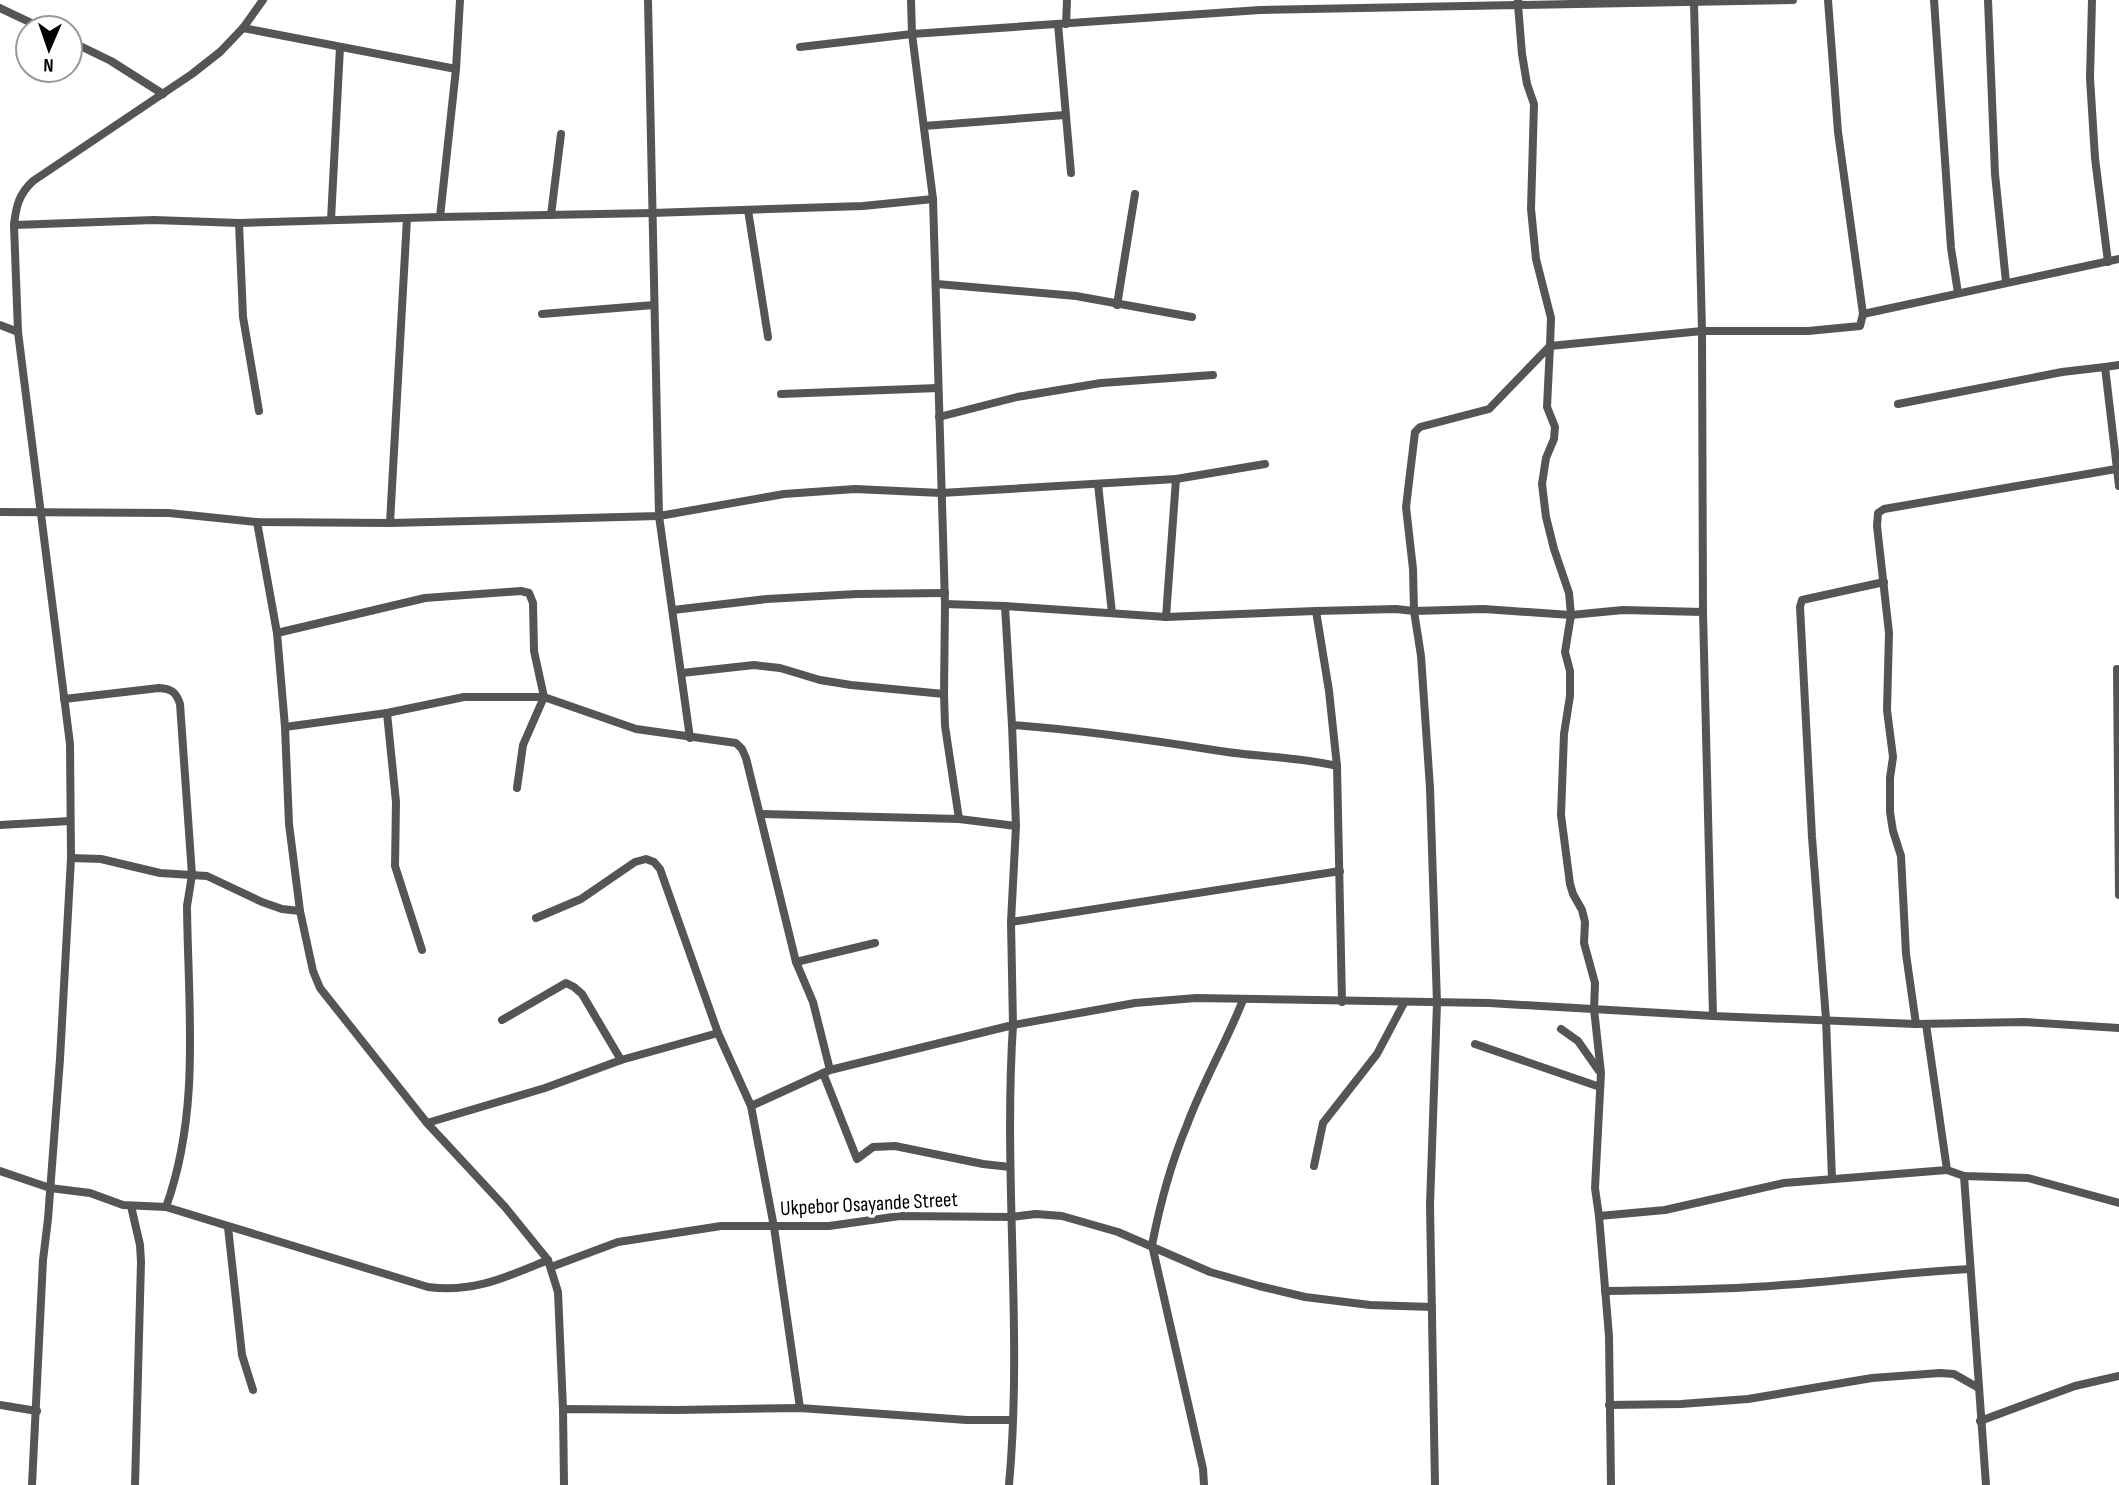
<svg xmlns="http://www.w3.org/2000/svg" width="2119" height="1485" viewBox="0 0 2119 1485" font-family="'Sofia Sans Condensed',sans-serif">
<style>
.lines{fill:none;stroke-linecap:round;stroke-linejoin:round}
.street{stroke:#555;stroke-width:8}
.labels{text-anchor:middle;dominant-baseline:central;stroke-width:7;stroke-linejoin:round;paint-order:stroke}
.street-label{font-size:21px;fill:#000;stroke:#fff}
</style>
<rect width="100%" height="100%" fill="#fff"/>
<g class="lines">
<g class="street">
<path d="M648,0L659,516L690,738"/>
<path d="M911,0L912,34L1260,10L1518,5L1522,54L1527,84L1534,104L1531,209L1536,259L1551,318L1550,346L1702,331H1808L1860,326L1863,314L1838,132L1828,0"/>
<path d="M1518,0V5L1793,0"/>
<path d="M1934,0L1951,248L1958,293"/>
<path d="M1988,0L1995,174L2006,282"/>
<path d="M2092,0L2090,78L2095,158L2108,262"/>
<path d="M1694,2L1702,331L1703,612L1713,1016"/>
<path d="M0,8L42,28"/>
<path d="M1058,24L1071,173"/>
<path d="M1066,24L1067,0"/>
<path d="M243,28L456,69"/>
<path d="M70,41L111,61L163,94"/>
<path d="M800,47L912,34L933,199L945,604L944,694L945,726L959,819"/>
<path d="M924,126L1065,115"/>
<path d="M748,210L768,337"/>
<path d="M551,215L561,134"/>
<path d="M440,217L456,69L460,0"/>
<path d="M331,220L340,47"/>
<path d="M239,223L243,317L259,411"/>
<path d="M14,225L154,220L239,223L440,217L652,213L863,206L933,199"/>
<path d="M937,284L1076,296L1192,317"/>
<path d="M1117,305L1135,194"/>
<path d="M542,314L654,305"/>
<path d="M1863,314L2119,259"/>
<path d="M0,325L18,332"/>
<path d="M1550,346L1547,407L1555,427L1554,439L1546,458L1542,484L1546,517L1554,549L1569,593L1571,615L1565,652L1570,671V696L1564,734L1561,815L1570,884L1573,894L1582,910L1585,922L1584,943L1595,983L1594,1009L1601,1073L1595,1188L1599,1216L1665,1210L1784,1183L1947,1170"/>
<path d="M1550,346L1489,409L1420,427L1415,432L1406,507L1413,569L1414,611L1484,609L1571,615L1623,610L1703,612"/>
<path d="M2119,365L2105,367L2119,486"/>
<path d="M781,394L938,388"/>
<path d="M1898,404L2062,372L2105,367"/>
<path d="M939,417L1017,397L1101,383L1213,375"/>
<path d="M1098,484L1112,613"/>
<path d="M0,512L169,513L257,522L390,523L659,516L784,494L855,489L941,493L1176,479L1265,464"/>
<path d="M257,522L277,633L285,727L289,824L300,911"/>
<path d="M390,523L407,218"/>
<path d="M1005,606L1166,617L1316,611L1396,609L1414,611L1421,656L1430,788L1437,1003L1430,1205L1435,1485"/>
<path d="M673,610L767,599L857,594L945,593"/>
<path d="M1316,611L1329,691L1337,766L1342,1002"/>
<path d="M1166,617L1176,479"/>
<path d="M277,633L425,598L521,591L529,593L533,603L534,651L544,697L523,745L517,788"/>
<path d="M2117,669L2119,895"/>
<path d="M682,673L754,665L780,668L820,680L851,685L944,694"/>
<path d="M64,699L159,688C172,689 176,692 180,704L192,875L187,906C188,1007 201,1111 166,1207"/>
<path d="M387,713L396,802L395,866L422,950"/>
<path d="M1012,725C1083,730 1151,740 1220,751C1259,757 1299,757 1337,766"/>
<path d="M285,727L387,713L464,697H544L636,729L736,743L742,749L746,758L796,962L813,1002L830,1070"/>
<path d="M761,814L959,819L1016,826"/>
<path d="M0,825L70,821"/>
<path d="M71,858L70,744L18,332L14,225C16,206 19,194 33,181L192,74L220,52L243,28L263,0"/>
<path d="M536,918L581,899L635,862L646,859L654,862L660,869L718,1033"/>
<path d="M1011,922L1340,871"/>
<path d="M796,962L875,943"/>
<path d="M502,1020L566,983L574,987L582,994L621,1060"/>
<path d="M1916,1024L1906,954L1901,856L1893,831L1890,812V778L1893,757L1887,710L1889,633L1877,526L1878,513L1884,509L2116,469"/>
<path d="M1926,1024L1947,1170L1964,1176L2028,1178L2119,1203"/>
<path d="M1561,1029L1578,1041L1599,1071"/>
<path d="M1475,1044L1600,1087"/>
<path d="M823,1073L857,1159L873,1147L895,1146L983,1164L1010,1167"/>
<path d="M751,1106L830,1070L1013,1025L1011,922L1016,826L1012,725L1005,606L945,604"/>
<path d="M1314,1166L1323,1123L1377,1054L1404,1003"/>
<path d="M0,1171L50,1188L90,1193L123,1205L166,1207L428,1287C474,1293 506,1277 548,1260"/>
<path d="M1964,1176L1986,1485"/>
<path d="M1832,1179L1826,1019L1812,837L1800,607L1802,600L1884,582"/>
<path d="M131,1206L140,1245L141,1262L135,1485"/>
<path d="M1599,1216L1609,1336L1611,1485"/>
<path d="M228,1227L242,1355L253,1390"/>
<path d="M551,1267L618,1242L721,1226H829L900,1216L1011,1217L1036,1214L1062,1216L1118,1232L1210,1272L1259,1286L1305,1297L1370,1305L1432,1307"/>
<path d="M1605,1291C1664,1290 1723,1290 1782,1285C1845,1281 1907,1272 1970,1269"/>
<path d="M0,1405L37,1411"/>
<path d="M1609,1405L1681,1404L1748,1399L1872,1378L1940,1373L1954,1374L1977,1387"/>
<path d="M563,1409L558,1292L548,1260L505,1207L427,1123L545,1088L621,1060L718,1033L751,1106L774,1227L800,1408"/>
<path d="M1980,1421L2075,1386L2119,1376"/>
<path d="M32,1485L43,1260L48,1219L60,1059L71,858L101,859L160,873L207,876L262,902L282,909L300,911L313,971L320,988L427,1123"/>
<path d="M564,1485L563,1409L677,1410L800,1408L967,1420H1013"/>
<path d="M1009,1485C1023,1332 1003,1179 1013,1025L1135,1003L1196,998L1489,1003L1713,1016L1916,1024L2024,1022L2119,1028"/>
<path d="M1204,1485L1203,1469L1152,1245C1160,1204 1171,1163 1187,1125C1203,1082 1226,1043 1243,1000"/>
</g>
</g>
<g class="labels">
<g class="street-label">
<text transform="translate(869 1204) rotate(-3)">Ukpebor Osayande Street</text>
</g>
</g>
<g transform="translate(49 49) rotate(182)"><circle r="33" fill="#ffffff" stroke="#999999" stroke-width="2"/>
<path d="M0-5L12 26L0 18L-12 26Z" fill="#000000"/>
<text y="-10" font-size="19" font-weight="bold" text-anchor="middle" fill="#000000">N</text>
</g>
</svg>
